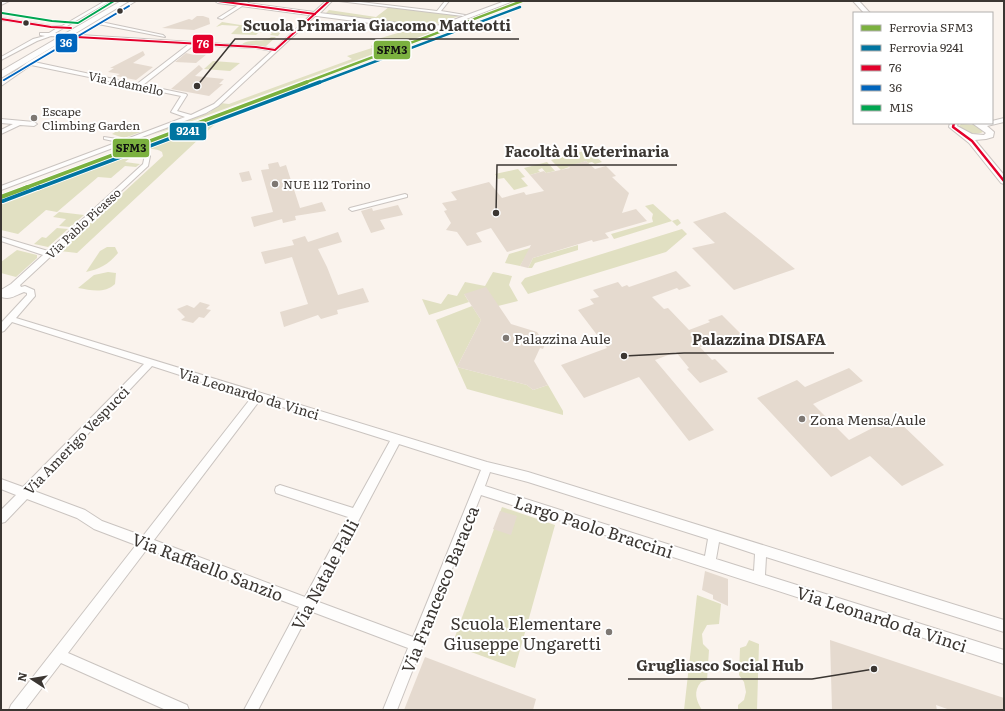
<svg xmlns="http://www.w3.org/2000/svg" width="1005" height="711" viewBox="0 0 1005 711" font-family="Literata,serif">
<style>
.green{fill:#e1e0c2}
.building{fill:#e5dacf}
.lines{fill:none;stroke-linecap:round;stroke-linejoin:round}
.minor-casing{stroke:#cac4c0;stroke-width:2}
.tertiary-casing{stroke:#cac4c0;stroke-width:2}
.primary-casing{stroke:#cac4c0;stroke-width:2}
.minor{fill:#fefdfc;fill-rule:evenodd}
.tertiary{fill:#fefdfc;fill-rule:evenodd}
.primary{fill:#fefdfc;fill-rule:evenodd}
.bus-1-far1-casing{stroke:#fff;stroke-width:3.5}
.bus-1-casing{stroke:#fff;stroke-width:4.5}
.bus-2-casing{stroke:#fff;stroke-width:3.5}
.bus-3-casing{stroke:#fff;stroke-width:3.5}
.bus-1-far1{stroke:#e4002b;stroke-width:2}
.bus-1{stroke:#e4002b;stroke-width:2.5}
.bus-2{stroke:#0065bd;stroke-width:2}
.bus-3{stroke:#00a651;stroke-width:2}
.rail-1-far2-casing{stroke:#fff;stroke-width:4}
.rail-1-far1-casing{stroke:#fff;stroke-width:5.5}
.rail-1-casing{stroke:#fff;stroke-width:6}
.rail-2-far2-casing{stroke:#fff;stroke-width:4}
.rail-2-far1-casing{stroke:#fff;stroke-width:5.5}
.rail-2-casing{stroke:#fff;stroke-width:6}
.rail-1-far2{stroke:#7bb13f;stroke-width:2.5}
.rail-1-far1{stroke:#7bb13f;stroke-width:3.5}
.rail-1{stroke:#7bb13f;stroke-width:4}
.rail-2-far2{stroke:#0075a1;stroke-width:2.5}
.rail-2-far1{stroke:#0075a1;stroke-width:3.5}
.rail-2{stroke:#0075a1;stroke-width:4}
.bus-dot{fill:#3b3632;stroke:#fff;stroke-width:1.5}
.poi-dot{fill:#7e7873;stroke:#fff;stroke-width:1.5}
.labels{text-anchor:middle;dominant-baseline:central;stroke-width:4;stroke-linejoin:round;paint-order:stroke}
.far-street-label{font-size:12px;fill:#3b3632;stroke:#fff}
.far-poi-label{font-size:12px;fill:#3b3632;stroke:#fff;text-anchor:start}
.poi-label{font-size:14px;fill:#3b3632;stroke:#fff;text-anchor:start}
.street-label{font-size:14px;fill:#3b3632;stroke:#fff}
.near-street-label{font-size:17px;fill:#3b3632;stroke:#fff}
.near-poi-label{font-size:17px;fill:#3b3632;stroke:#fff;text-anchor:end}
.leader{fill:none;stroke:#3b3632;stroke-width:1.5}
.callout-dot{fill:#3b3632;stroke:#fff;stroke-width:1.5}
.callout-label{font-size:15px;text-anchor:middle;font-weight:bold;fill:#3b3632;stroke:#fff;stroke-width:4;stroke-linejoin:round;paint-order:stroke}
.line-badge{stroke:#fff;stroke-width:1.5}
.badge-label{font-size:11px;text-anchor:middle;font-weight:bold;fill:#fff}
.pale-badge-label{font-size:11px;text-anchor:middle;font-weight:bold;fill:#111}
</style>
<rect width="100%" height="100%" fill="#faf3ed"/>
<g class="green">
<path d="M389,7L459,16L434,25L422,26L326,13L329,10L376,17Z"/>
<path d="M222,22L259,28L258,30L281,32L278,36L270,35L272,33L259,32L256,35L231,34L239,26L222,25L216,27Z"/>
<path d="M411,29L433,32L173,128L151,135L210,112L220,103L229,104L352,59L347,56L372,48L371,46L381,38Z"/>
<path d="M271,37H276L265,47L241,45C249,37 263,44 271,37Z"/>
<path d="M213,61L240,63L230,71L204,69Z"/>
<path d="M209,121L216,123L77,253L60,251L163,156L162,152C149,144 135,154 125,162L140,164L136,167L125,166L111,178L98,177L57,212L46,210L18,234L1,230V199Z"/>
<path d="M961,124L976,125L983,132C975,136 964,132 959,126Z"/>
<path d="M122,128L141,132L124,138L112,134Z"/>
<path d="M588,150L602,162L595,164L592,162L588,163L586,161L561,170L551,160Z"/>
<path d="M547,162L555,171L546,173L542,168L538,170L540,172L530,175L524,168Z"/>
<path d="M518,169L525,177L521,178L528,186L514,190L504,178L498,179L495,174Z"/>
<path d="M653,204L672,221L678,219L681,223L677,226L672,221L614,239L611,234L653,222L652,218L653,214L645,206Z"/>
<path d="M59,212L84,215L70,227L59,226L66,219L53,217Z"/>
<path d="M57,228L68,229L48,247L34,244L42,237L46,238Z"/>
<path d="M682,229L687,234L666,252L528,294L521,283L525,278Z"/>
<path d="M581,233L526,256L520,266L505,263L509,254Z"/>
<path d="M578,245V250L535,263L532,268H528L533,258Z"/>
<path d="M107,247H115L118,253C109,264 100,269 86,272L100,251Z"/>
<path d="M17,250L37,255V258L16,277L1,273V262Z"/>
<path d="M108,272L116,273L115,284C104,294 91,290 78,288L94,275Z"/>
<path d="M493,272L512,276L509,285L518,301L498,306L464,294L469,302L429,315L422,299L441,304L448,294L457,296L465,282L485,286Z"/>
<path d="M472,306L481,320L457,367L527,385L533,390L548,385L563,411V415L467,389L436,320Z"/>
<path d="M502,507L555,525L515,668L452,645Z"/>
<path d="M697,595L721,604L719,624L707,625L702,634L703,644L709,650L707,680L701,682C693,691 696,701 702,710H684Z"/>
<path d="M749,640L759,644L757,710H738V705L744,700L746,692L744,682L739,675L740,648L746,646Z"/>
</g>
<g class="building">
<path d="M197,16H203L209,18L210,24L194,30L162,28L189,19L192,20Z"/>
<path d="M207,47H212L213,49L196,63L175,62L186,53L194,55Z"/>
<path d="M143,51L145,55L133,63L153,67L136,80L116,76L120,74L108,72L114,68H110Z"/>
<path d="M199,65L203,69L195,76L224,79L219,84H223L209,96L171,89Z"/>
<path d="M586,161L595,169L606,166L616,176L612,177L629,193L622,213L636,209L647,221L605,233L609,238L593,242L592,240L533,258L528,268L520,266L531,245L507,252L491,228L476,233L482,242L467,246L457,232L446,230L451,223L444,211L447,210L442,203L457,200L451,192L489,182L502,198L524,192L526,195L544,191L530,175L544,171L546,173L570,168L568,166Z"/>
<path d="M278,162L280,167L286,165L300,208L322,202L326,211L295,216L296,220L283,223L282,219L254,227L251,217L273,212L261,170L269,169L268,164Z"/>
<path d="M249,171L252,180L242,182L239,173Z"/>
<path d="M398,205L403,215L380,220L385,229L371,233L361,211L372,208L373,211Z"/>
<path d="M725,212L756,237L795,269L734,290L692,248L715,243L693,222Z"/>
<path d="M338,232L342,242L318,249L327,267L338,295L363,288L369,302L337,310L338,314L321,319L318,315L284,327L280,312L308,304L292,257L265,264L261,252L294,245L292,240L305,236L308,242Z"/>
<path d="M676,271L691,286L679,290L677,288L652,297L664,309L668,308L689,330L710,322L708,320L722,315L741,334L725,340L723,338L700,347L712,360L715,359L728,372L700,383L687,369L689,368L676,352L655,360L714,430L689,441L639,377L584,398L561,365L607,348L578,310L594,304L590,299L599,297L593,290L618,282L622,287L627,285L629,287Z"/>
<path d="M486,287L511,324L537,332L545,344L543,349L540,348L534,361L548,385L533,390L527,385L457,367L481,320L464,294Z"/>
<path d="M200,302L210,305L206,309L211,310L204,318L199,317L193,323L181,320L185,317L177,309L187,305L194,308Z"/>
<path d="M849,368L863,381L813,404L849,440L894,417L944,465L902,486L870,456L831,477L757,398L797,380L805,387Z"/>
<path d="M500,511L517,516L511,535L493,529Z"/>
<path d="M705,571L728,579V606L713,599V595L702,590Z"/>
<path d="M830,640L1004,698V710H950L936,705L937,710H832Z"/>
<path d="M425,657L536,699L533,710H404Z"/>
</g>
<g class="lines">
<defs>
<g id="minor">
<path d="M105,1H110L55,33L74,35L131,1H136L101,22L163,35L165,37L98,24L80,35L256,46L275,49L313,13L317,14L218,106L206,113L1,190V186L118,142L104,139V137L124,140L185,117L171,112L181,96L31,65L1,86V82L28,62L70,37L51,36L37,41L1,60V57L33,39L45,36L40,35V33H49L57,28L1,20V18L51,26H62ZM76,37L189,44L137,84L34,62ZM194,45L256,48L272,51L214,104L191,115L177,111L187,95L186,94L143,85Z"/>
<path d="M245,1H250L222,19L218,18Z"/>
<path d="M339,1H352L437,11L445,1H449L441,11L465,15L463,16Z"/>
<path d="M1,119L34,122L37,124L34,126L20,125L1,134V130L13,124L1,123Z"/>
<path d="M145,155L150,156L148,166L20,285L21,287L25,286L34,290L35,296L16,318L487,462L528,472L1004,620V632L766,557L765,575L1004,650V664L481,495L397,710H383L408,648L310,611L258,710H244L299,607L147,549L68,653L187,705L189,710H166L61,663L25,710H9L11,705L136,545L94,529L77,518L27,499L5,522L1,523V510L16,495L1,489V479L23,487L144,364L12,322L4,331L1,332V323L27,295V293L24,292C15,295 12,300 1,297V290L11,284L43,255L1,241V237L48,251L143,164ZM152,366L251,398L143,536L102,521L85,510L34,491ZM260,400L390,441L353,508L280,485L276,487L275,490L276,493L348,517L305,597L154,540ZM399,444L481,470L413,637L316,601ZM490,472L528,482L708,539L705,556L485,486ZM719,542L755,554L754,571L716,559Z"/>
<path d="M405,194L407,195V197L352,211L349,209L350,208Z"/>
</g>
<g id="tertiary">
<path d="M1,1H9L1,5Z"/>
<path d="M215,1H231L314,12L326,1H332L320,13L430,27L440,25L505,1H513L443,28L430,31L218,3Z"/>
<path d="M853,1H859L870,13H864Z"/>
<path d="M1004,118V122L987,126L994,132L993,137L986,139L975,140L1004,175V184L1001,183L969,143L949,127L950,123H958L957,126L972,134L984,135L986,133L972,123H992V121Z"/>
</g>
<path id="primary" d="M121,1H129L1,78V71Z"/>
</defs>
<use href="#minor" class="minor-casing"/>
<use href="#tertiary" class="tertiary-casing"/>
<use href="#primary" class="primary-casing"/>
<use href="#minor" class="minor"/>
<use href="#tertiary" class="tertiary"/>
<use href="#primary" class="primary"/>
<defs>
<g id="bus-1-far1">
<path d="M218,1L315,14"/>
<path d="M1,19L51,27L71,28"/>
<path d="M58,36L256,47L275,50L329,1"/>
</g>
<path id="bus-1" d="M954,123L953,127L972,141L1004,181"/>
<path id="bus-2" d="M4,80L129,6"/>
<path id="bus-3" d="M2,13L52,21L78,23L114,1"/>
</defs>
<use href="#bus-1-far1" class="bus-1-far1-casing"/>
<use href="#bus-1" class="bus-1-casing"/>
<use href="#bus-2" class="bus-2-casing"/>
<use href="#bus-3" class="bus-3-casing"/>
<use href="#bus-1-far1" class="bus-1-far1"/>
<use href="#bus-1" class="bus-1"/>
<use href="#bus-2" class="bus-2"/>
<use href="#bus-3" class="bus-3"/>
<defs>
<path id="rail-1-far2" d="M304,83L522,1"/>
<path id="rail-1-far1" d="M25,188L307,82"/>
<path id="rail-1" d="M1,197L28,187"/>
<path id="rail-2-far2" d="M318,83L520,7"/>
<path id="rail-2-far1" d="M38,188L320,82"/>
<path id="rail-2" d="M3,201L40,187"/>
</defs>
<use href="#rail-1-far2" class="rail-1-far2-casing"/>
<use href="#rail-1-far1" class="rail-1-far1-casing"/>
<use href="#rail-1" class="rail-1-casing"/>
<use href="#rail-2-far2" class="rail-2-far2-casing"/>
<use href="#rail-2-far1" class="rail-2-far1-casing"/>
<use href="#rail-2" class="rail-2-casing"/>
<use href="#rail-1-far2" class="rail-1-far2"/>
<use href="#rail-1-far1" class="rail-1-far1"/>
<use href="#rail-1" class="rail-1"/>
<use href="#rail-2-far2" class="rail-2-far2"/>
<use href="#rail-2-far1" class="rail-2-far1"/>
<use href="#rail-2" class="rail-2"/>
</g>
<g class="bus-dot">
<circle cx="120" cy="11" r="3.5"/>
<circle cx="26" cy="23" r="3.5"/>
</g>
<g class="poi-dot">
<circle cx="34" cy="118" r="4"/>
<circle cx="275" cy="184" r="4"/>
<circle cx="506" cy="338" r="4"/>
<circle cx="802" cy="419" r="4"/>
<circle cx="609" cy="632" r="4"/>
</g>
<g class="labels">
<g class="far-street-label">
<text transform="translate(126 83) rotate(12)">Via Adamello</text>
<text transform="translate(83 223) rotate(-43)">Via Pablo Picasso</text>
</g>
<g class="far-poi-label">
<text x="42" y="111">Escape<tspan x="42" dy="14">Climbing Garden</tspan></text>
<text x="283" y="184">NUE 112 Torino</text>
</g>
<g class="poi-label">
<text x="514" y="338">Palazzina Aule</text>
<text x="810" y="419">Zona Mensa/Aule</text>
</g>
<g class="street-label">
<text transform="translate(249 393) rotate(17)">Via Leonardo da Vinci</text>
<text transform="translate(76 440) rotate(-46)">Via Amerigo Vespucci</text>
</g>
<g class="near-street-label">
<text transform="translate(594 526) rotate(18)">Largo Paolo Braccini</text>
<text transform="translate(208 566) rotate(21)">Via Raffaello Sanzio</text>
<text transform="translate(324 574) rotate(-62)">Via Natale Palli</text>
<text transform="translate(439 589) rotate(-68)">Via Francesco Baracca</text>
<text transform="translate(882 618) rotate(18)">Via Leonardo da Vinci</text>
</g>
<g class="near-poi-label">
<text x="601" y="622">Scuola Elementare<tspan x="601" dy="20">Giuseppe Ungaretti</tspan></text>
</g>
</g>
<path class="leader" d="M197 86L235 39H519M496 213L497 165H677M624 356L684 353H834M874 669L812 679H628"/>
<g class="callout-dot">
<circle cx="197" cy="86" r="4"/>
<circle cx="496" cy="213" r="4"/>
<circle cx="624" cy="356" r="4"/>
<circle cx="874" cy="669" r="4"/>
</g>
<g class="callout-label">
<text x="377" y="31">Scuola Primaria Giacomo Matteotti</text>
<text x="587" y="157">Facoltà di Veterinaria</text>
<text x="759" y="345">Palazzina DISAFA</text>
<text x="720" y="671">Grugliasco Social Hub</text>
</g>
<g class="line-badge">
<rect x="55" y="33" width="23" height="20" rx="4" fill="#0065bd"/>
<rect x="192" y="34" width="22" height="20" rx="4" fill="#e4002b"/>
<rect x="373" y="40" width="38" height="20" rx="4" fill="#7bb13f"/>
<rect x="169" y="122" width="38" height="19" rx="4" fill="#0075a1"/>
<rect x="112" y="138" width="38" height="20" rx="4" fill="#7bb13f"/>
</g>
<g class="badge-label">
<text x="66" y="47">36</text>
<text x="203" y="48">76</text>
<text x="188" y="135">9241</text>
</g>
<g class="pale-badge-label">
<text x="392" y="54">SFM3</text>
<text x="131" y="152">SFM3</text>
</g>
<rect width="1005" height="711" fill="none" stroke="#3b3632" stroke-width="4"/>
<rect x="853" y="12" width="140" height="112" fill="#ffffff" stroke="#b1afad"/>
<rect x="861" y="25" width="20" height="6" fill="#7bb13f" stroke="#b1afad"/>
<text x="889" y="32" font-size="12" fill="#3b3632">Ferrovia SFM3</text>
<rect x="861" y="45" width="20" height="6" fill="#0075a1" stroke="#b1afad"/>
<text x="889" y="52" font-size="12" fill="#3b3632">Ferrovia 9241</text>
<rect x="861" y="65" width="20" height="6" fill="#e4002b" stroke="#b1afad"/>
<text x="889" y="72" font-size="12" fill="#3b3632">76</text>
<rect x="861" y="85" width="20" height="6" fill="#0065bd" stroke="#b1afad"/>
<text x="889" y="92" font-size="12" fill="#3b3632">36</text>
<rect x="861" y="105" width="20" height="6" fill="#00a651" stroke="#b1afad"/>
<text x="889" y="112" font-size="12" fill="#3b3632">M1S</text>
<g transform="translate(32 679) rotate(282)" stroke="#ffffff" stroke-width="3" paint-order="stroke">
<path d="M0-3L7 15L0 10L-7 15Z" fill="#3b3632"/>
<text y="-6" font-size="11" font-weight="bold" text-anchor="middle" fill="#3b3632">N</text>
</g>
</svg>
